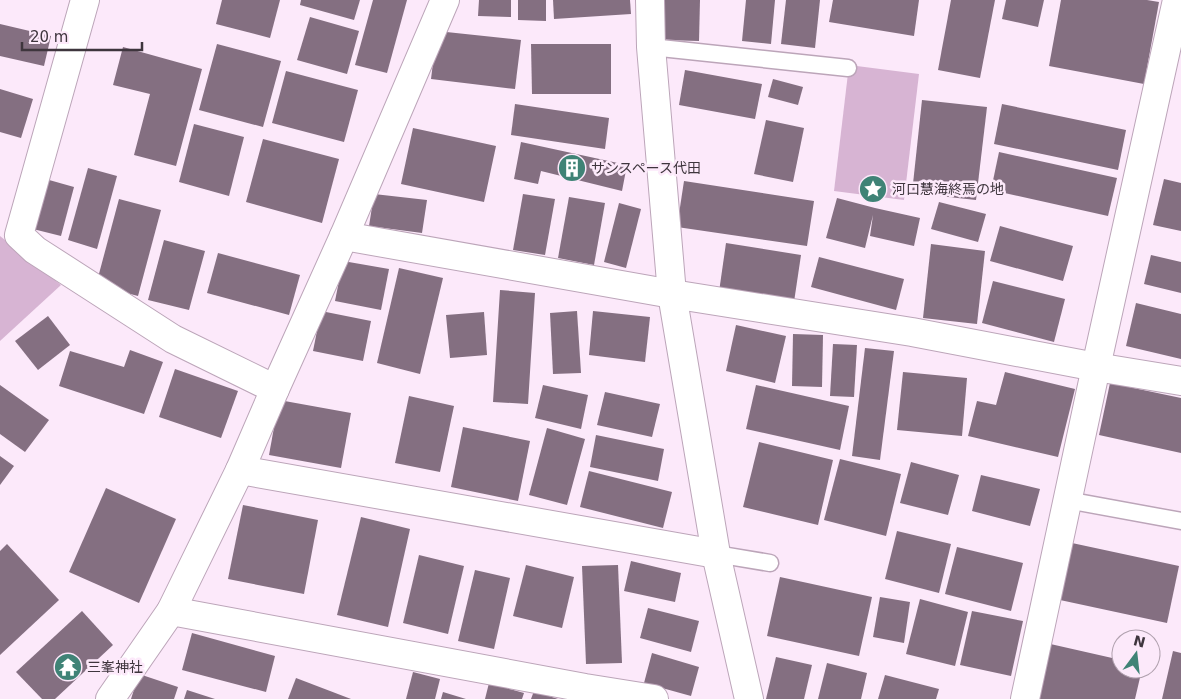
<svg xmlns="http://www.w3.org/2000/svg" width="1181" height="699" viewBox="0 0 1181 699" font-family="'DejaVu Sans','Noto Sans JP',sans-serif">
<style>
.green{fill:#d7b4d3}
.building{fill:#846f81}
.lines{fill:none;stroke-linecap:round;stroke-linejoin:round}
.lane-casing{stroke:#bca5b9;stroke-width:19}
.street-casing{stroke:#bca5b9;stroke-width:30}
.lane{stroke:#fff;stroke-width:16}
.street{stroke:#fff;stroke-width:28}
.labels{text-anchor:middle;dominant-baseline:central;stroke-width:5;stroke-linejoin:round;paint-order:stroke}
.poi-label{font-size:14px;fill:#3e353d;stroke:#fce9fa;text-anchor:start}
</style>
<rect width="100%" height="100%" fill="#fce9fa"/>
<g class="green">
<path d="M849,65L919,74L904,200L834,191Z"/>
<path d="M0,236L61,285L0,341Z"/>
</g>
<g class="building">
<path d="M222,0H280L270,38L216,24Z"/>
<path d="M301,0H360L354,20L300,5Z"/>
<path d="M373,0H407L387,73L355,65Z"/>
<path d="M479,0H511V17L478,16Z"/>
<path d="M518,0H546V21L518,20Z"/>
<path d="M553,0H630L631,14L554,19Z"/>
<path d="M665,0H700L699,41L663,40Z"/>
<path d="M746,0H775L771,44L742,41Z"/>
<path d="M786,0H820L815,48L781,44Z"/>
<path d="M833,0H919L914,36L829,22Z"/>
<path d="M951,0H995L980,78L938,70Z"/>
<path d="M1006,0H1044L1038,27L1002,19Z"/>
<path d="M1061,0H1147L1159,2L1144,84L1049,66Z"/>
<path d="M310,17L359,31L347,74L297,60Z"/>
<path d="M0,24L51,36L44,66L0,56Z"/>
<path d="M437,31L521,40L515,89L431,79Z"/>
<path d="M217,44L281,61L263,127L199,110Z"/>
<path d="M531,44H611V94H532Z"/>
<path d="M123,47L202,69L176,166L134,155L150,94L113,85Z"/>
<path d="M685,70L762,84L755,119L679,105Z"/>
<path d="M286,71L358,90L344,142L272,123Z"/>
<path d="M773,79L803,87L798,105L768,97Z"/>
<path d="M0,89L33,99L21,138L0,132Z"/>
<path d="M922,100L987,107L976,200L912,193Z"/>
<path d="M515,104L609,118L605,149L511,135Z"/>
<path d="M1002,104L1126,130L1118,170L994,144Z"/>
<path d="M766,120L804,128L793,182L754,174Z"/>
<path d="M194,124L244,137L229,196L179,182Z"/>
<path d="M413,128L496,146L484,202L401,184Z"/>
<path d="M263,139L339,159L322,223L246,202Z"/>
<path d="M521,142L627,165L622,191L541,171L538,184L514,179Z"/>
<path d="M999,152L1117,178L1108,216L991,190Z"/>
<path d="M88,168L117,176L97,249L68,240Z"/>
<path d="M42,178L74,187L61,236L29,228Z"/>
<path d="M1164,179L1181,183V231L1153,225Z"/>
<path d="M684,181L814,201L807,246L677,227Z"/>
<path d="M374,194L427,200L422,233L369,226Z"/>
<path d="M523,194L555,199L545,255L513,250Z"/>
<path d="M569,197L605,203L594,265L558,258Z"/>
<path d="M837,198L875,208L920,218L914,246L870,236L873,215L865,248L826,238Z"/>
<path d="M119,199L161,210L138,296L96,285Z"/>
<path d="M939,202L986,214L978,242L931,229Z"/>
<path d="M619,203L641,209L626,268L604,262Z"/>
<path d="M1000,226L1073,246L1063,281L990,261Z"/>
<path d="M164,240L205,251L189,310L148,300Z"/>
<path d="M726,243L801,255L794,302L719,292Z"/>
<path d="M931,244L985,251L977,324L923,318Z"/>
<path d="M218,253L300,275L289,315L207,293Z"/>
<path d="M1151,255L1181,262V293L1144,284Z"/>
<path d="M819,257L904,279L896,310L811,287Z"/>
<path d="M343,261L389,269L381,310L335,301Z"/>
<path d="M399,268L443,278L420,374L377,363Z"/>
<path d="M993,281L1065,299L1054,342L982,323Z"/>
<path d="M500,290L535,293L528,404L493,402Z"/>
<path d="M1136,303L1181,314V359L1126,346Z"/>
<path d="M321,311L371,321L363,361L313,351Z"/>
<path d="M577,311L581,373L553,374L550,313Z"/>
<path d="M593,311L650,317L645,362L589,355Z"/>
<path d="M484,312L487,355L450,358L446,315Z"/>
<path d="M48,316L70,345L38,370L15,341Z"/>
<path d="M736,325L786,336L775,383L726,371Z"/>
<path d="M793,334L823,335L822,387L792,386Z"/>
<path d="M833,344L857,345L854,397L830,396Z"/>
<path d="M865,348L894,351L880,460L852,456Z"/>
<path d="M130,350L163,362L144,414L59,386L70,351L124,367Z"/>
<path d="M175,369L238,391L221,438L159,417Z"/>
<path d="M903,372L967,378L962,436L897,430Z"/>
<path d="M1005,372L1075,389L1058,457L968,436L977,401L996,405Z"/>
<path d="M1110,383L1181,398V453L1099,435Z"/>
<path d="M0,385L49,420L25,452L0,434Z"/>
<path d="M543,385L588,395L581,429L535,418Z"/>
<path d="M756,385L849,406L840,450L746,429Z"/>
<path d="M605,392L660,404L652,437L597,425Z"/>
<path d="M409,396L454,406L440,472L395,463Z"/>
<path d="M279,400L351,413L341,468L269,455Z"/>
<path d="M463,427L530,441L518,501L451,487Z"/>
<path d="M547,428L585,439L567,505L529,495Z"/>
<path d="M596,435L664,449L658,481L590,467Z"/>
<path d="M759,442L833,460L818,525L743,507Z"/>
<path d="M0,456L14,466L0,485Z"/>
<path d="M840,459L901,474L886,536L824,520Z"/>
<path d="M911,462L959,475L948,515L900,503Z"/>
<path d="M589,471L672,492L663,528L580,507Z"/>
<path d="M981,475L1040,489L1030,526L972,511Z"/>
<path d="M106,488L176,519L139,603L69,572Z"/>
<path d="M243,505L318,520L304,594L228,579Z"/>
<path d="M361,517L410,529L388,627L337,615Z"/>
<path d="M897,531L951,544L939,593L885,579Z"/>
<path d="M1072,543L1179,566L1167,623L1060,600Z"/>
<path d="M7,544L59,600L0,655V551Z"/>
<path d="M957,547L1023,563L1011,611L945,594Z"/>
<path d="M419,555L464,566L448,634L403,623Z"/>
<path d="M631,561L681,573L675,602L624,591Z"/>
<path d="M526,565L574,577L562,628L513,616Z"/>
<path d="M618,565L622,663L586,664L582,566Z"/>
<path d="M475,570L510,578L494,649L458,641Z"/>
<path d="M780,577L872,597L859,656L767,636Z"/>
<path d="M880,597L910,602L904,643L873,637Z"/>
<path d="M920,599L968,612L955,666L906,654Z"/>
<path d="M648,608L699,621L691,652L640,638Z"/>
<path d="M82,611L113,645L55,699H42L16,672Z"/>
<path d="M972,611L1023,621L1011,676L960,665Z"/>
<path d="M192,633L275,656L266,692L182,670Z"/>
<path d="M1046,643L1121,660V669H1142L1135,699H1033Z"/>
<path d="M1173,651L1181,653V699H1162Z"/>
<path d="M652,653L699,667L691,696L644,683Z"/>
<path d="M776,657L812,665L804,699H766Z"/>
<path d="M827,663L867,673L861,699H818Z"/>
<path d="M413,672L440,679L435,699H406Z"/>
<path d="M139,674L178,687L174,699H131Z"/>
<path d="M885,675L939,689L936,699H878Z"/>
<path d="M296,678L351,699H288Z"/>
<path d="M489,683L524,693L522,699H485Z"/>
<path d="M187,690L215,699H184Z"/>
<path d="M534,691L558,699H531Z"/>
<path d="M443,692L466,699H441Z"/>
</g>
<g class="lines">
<defs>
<g id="lane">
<path d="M651,47L848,68"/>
<path d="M1067,500L1181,521"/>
<path d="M716,554L770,563"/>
</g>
<g id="street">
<path d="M85,0L19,235L35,250L173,339L275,389"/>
<path d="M650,0L651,47L672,294L716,554L749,699"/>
<path d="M344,236L672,294L912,332L1096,367L1181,381"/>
<path d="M240,470L716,554"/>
<path d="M171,611L585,688L654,699"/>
<path d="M110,699L171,611L240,470L275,389L344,236L445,0"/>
<path d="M1025,699L1096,367L1177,0"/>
</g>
</defs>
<use href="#lane" class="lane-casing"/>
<use href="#street" class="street-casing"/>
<use href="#lane" class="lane"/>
<use href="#street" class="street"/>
</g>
<defs>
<symbol id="building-disc" viewBox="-11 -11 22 22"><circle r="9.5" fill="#3f8376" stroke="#fce9fa"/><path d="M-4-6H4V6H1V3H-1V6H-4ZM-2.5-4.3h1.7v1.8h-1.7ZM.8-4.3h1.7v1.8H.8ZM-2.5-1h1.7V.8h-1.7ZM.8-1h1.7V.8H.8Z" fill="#fff"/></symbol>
<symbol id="sight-disc" viewBox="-11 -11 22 22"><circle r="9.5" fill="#3f8376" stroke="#fce9fa"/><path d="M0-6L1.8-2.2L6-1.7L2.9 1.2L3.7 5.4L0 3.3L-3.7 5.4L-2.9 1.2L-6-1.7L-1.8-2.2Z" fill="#fff"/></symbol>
<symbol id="temple-disc" viewBox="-11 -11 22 22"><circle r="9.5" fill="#3f8376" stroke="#fce9fa"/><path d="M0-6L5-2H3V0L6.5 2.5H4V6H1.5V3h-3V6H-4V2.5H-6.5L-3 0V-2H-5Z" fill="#fff"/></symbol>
</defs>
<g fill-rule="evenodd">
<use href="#building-disc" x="556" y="152" width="32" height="32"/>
<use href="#sight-disc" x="857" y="173" width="32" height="32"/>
<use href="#temple-disc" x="52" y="651" width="32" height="32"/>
</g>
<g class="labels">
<g class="poi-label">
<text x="591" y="168">サンスペース代田</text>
<text x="892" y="189">河口慧海終焉の地</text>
<text x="87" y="667">三峯神社</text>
</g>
</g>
<g transform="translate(1136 654) rotate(15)"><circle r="24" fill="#fce9fa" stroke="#b0a1ae"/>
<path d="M0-4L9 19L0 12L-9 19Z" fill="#3f8376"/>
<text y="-8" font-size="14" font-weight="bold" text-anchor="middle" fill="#3e353d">N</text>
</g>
<path d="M22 42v8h120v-8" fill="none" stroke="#3e353d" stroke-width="2.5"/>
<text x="30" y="42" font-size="15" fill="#3e353d" stroke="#fce9fa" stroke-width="4" paint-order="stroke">20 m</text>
</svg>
